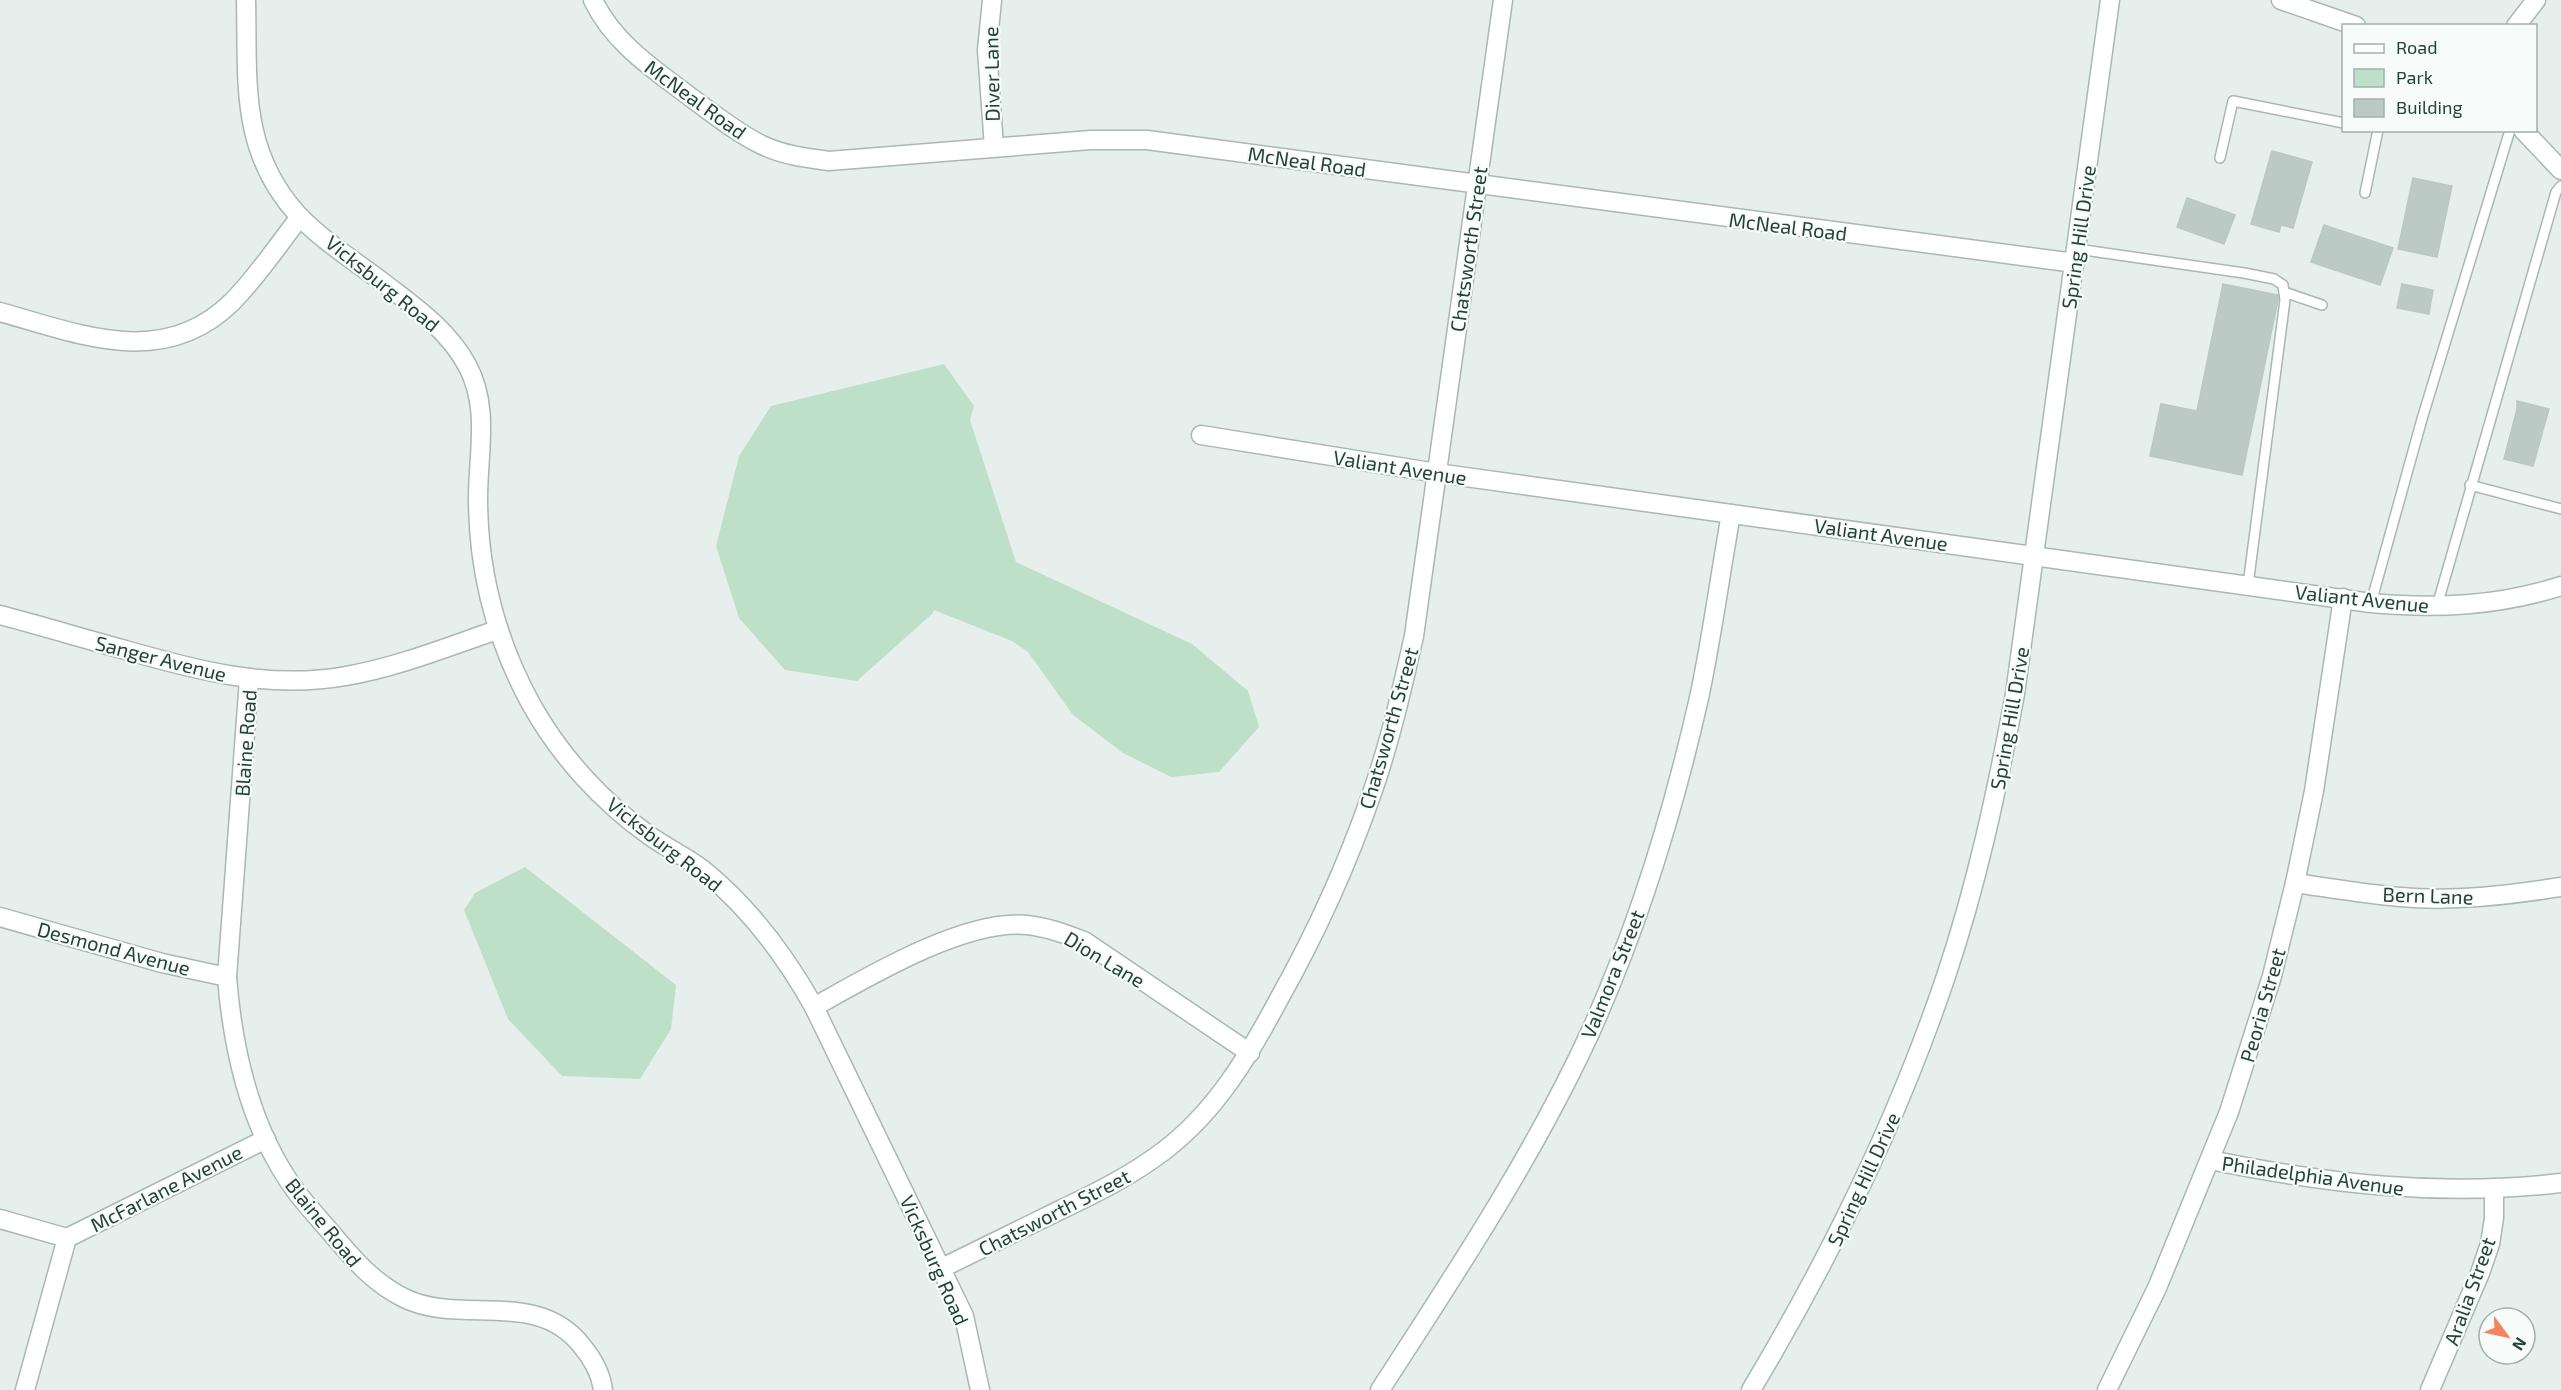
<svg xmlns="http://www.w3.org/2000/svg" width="2561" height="1390" viewBox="0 0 2561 1390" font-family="'Exo 2',sans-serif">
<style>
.green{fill:#bfe0c8}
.building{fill:#bbcac4;stroke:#b8c9c2;stroke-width:1.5}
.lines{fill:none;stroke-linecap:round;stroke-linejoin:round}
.service-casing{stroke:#a8b8b2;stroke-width:12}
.minor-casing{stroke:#a8b8b2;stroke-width:21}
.tertiary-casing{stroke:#a8b8b2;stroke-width:21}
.secondary-casing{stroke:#a4bbb3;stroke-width:21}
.service{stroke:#fff;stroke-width:9}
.minor{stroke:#fff;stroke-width:18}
.tertiary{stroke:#fff;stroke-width:18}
.secondary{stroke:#fff;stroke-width:18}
.labels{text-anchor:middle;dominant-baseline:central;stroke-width:4.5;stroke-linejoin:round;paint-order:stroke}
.street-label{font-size:20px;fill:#24423a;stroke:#f7fbf9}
</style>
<rect width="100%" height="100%" fill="#e6efeb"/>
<g class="green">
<path d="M944,364L974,406L970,420L1016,562L1192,644L1248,691L1259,727L1219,772L1171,777L1123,753L1073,715L1028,652L1012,641L934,610L933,613L857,681L785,670L739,618L716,546L739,456L771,406Z"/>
<path d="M525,867L676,985L671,1029L640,1079L562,1076L508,1019L464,910L475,893Z"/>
</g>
<g class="building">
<path d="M2272,151L2312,162L2293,228L2281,225L2279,232L2251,224Z"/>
<path d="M2413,178L2452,186L2437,257L2398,249Z"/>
<path d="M2187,198L2235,215L2224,244L2177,227Z"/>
<path d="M2324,225L2393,248L2380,285L2311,262Z"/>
<path d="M2223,284L2278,295V300L2242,475L2150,456L2161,404L2197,411Z"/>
<path d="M2402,284L2433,290L2429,314L2397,308Z"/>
<path d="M2517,401L2549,409L2533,466L2504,459L2517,409Z"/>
</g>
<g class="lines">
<defs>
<g id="service">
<path d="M2220,158L2233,101L2344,123"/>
<path d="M2365,193L2378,130"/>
<path d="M2077,249L2244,273L2274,279L2283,285L2285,300L2248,585"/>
<path d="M2284,292L2322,305"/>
<path d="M2470,485L2561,509"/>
<path d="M2371,603L2422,419L2510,130"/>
<path d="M2437,606L2556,192L2561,186"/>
</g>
<g id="minor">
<path d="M246,0C248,81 239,150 298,215C323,241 356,262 385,284C416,308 448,330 467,365C490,407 478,453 478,498C478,571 496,640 531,704C560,756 602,802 650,836C667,848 686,857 702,869C749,907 785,955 814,1007L964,1316L980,1390"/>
<path d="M593,0C614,44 655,70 693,99C715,115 737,133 762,145C783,155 806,158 829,161L1091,140H1147L2075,263"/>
<path d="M992,0L987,50L994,147"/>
<path d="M2516,26L2536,0"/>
<path d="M0,312C79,334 163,370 232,302C257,277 278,245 300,217"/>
<path d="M1201,435L1437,473L2371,603C2437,609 2498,606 2561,586"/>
<path d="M0,615C41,626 82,638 122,649C195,670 269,690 346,676C398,667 447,647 497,630"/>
<path d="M249,679L227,977C233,1053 251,1132 298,1194C309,1208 322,1222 333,1235C355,1261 374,1283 404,1298C461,1326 537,1288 582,1346C592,1358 601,1374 603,1390"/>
<path d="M2295,883C2330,888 2365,894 2400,897C2454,902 2508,895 2561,887"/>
<path d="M0,917L162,963L227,977"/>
<path d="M814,1007C869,976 965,919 1027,925C1047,927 1065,934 1084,941L1250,1053"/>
<path d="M2210,1160C2328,1184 2441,1197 2561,1183"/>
<path d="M0,1219L67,1238"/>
<path d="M67,1238L266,1139"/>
<path d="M942,1268C980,1249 1018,1231 1056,1212C1094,1194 1131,1176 1165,1150C1217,1110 1249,1055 1279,999C1316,933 1347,865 1372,793C1390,742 1402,689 1414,636L1503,0"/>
<path d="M25,1390L67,1238"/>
<path d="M1380,1390C1455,1274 1531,1160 1589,1035C1638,927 1673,813 1699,698C1712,637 1720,575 1731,514"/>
<path d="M2107,1390L2157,1288L2229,1112L2272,976L2295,883L2314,791L2343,598"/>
<path d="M2430,1390L2480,1273L2490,1244L2494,1218V1189"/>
</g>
<g id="tertiary">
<path d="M2281,0L2356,26"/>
<path d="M2523,130L2561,170"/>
</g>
<path id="secondary" d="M1751,1390C1830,1258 1897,1122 1946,976C1977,884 1997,790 2015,694L2110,0"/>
</defs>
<use href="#service" class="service-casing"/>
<use href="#minor" class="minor-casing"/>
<use href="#tertiary" class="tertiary-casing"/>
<use href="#secondary" class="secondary-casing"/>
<use href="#service" class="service"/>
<use href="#minor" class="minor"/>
<use href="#tertiary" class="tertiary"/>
<use href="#secondary" class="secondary"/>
</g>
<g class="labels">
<g class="street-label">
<text transform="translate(991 74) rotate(-91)">Diver Lane</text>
<text transform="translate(696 99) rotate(36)">McNeal Road</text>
<text transform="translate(1307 161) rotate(8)">McNeal Road</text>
<text transform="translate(1788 226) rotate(7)">McNeal Road</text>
<text transform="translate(2078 237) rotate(-82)">Spring Hill Drive</text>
<text transform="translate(1468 249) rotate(-82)">Chatsworth Street</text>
<text transform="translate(383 283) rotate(39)">Vicksburg Road</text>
<text transform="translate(1400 467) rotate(9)">Valiant Avenue</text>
<text transform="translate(1881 534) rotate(8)">Valiant Avenue</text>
<text transform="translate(2362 598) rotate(6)">Valiant Avenue</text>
<text transform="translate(161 658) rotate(14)">Sanger Avenue</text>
<text transform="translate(2009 718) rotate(-80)">Spring Hill Drive</text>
<text transform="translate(1388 728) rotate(-74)">Chatsworth Street</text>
<text transform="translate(245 743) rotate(-86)">Blaine Road</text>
<text transform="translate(665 844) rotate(38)">Vicksburg Road</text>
<text transform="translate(2428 895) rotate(2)">Bern Lane</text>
<text transform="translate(114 948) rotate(15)">Desmond Avenue</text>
<text transform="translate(1105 959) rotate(31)">Dion Lane</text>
<text transform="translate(1612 974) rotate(-68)">Valmora Street</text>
<text transform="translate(2262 1005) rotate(-74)">Peoria Street</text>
<text transform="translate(2313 1175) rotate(8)">Philadelphia Avenue</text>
<text transform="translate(1863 1179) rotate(-65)">Spring Hill Drive</text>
<text transform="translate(166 1188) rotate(-27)">McFarlane Avenue</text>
<text transform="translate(1054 1212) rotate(-27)">Chatsworth Street</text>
<text transform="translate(324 1222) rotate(51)">Blaine Road</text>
<text transform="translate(935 1260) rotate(66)">Vicksburg Road</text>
<text transform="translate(2469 1291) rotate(-70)">Aralia Street</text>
</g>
</g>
<rect x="2342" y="24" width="195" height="108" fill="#f7fbf9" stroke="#a3b1ad" stroke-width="1.5"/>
<rect x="2354" y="44" width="30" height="9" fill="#ffffff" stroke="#a3b1ad" stroke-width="1.5"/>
<text x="2396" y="54" font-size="18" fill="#24423a">Road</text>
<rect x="2354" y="69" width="30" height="18" fill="#bfe0c8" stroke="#a3b1ad" stroke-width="1.5"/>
<text x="2396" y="84" font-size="18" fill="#24423a">Park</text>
<rect x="2354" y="99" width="30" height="18" fill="#bbcac4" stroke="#a3b1ad" stroke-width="1.5"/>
<text x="2396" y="114" font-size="18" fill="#24423a">Building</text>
<g transform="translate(2507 1336) rotate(123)"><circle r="28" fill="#f7fbf9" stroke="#a3b1ad" stroke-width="1.5"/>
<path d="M0-4.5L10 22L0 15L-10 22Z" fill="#f4845f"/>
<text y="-9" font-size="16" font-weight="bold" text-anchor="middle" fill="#24423a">N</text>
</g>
</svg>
